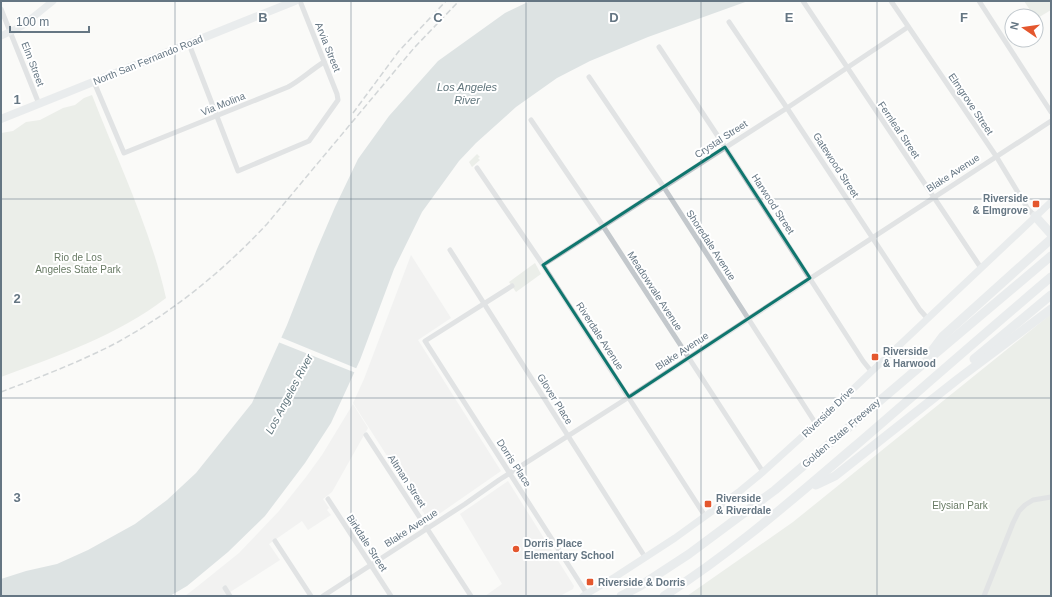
<svg xmlns="http://www.w3.org/2000/svg" width="1052" height="597" viewBox="0 0 1052 597" font-family="Helvetica,sans-serif">
<style>
.built{fill:#e8e9e9}
.green{fill:#dadfd7}
.water{fill:#bbc7cb}
.pier{fill:#fafaf8}
.lines{fill:none;stroke-linecap:round;stroke-linejoin:round}
.street{stroke:#c3c8cc;stroke-width:5}
.secondary{stroke:#d6dbdf;stroke-width:7}
.primary{stroke:#d6dbdf;stroke-width:8}
.highway{stroke:#d6dbdf;stroke-width:9}
.rail{stroke:#a2aab0;stroke-width:1.5;stroke-dasharray:6 3;stroke-linecap:butt}
.marked{fill:none;stroke:#0f766e;stroke-width:3;stroke-linejoin:round}
.grid{fill:none;stroke:#657683;stroke-width:1;stroke-opacity:0.55}
.poi-dot{fill:#e4572e;stroke:#fff;stroke-width:1.5}
.labels{text-anchor:middle;dominant-baseline:central;stroke-width:4;stroke-linejoin:round;paint-order:stroke}
.street-label{font-size:10px;fill:#657683;stroke:#fff}
.poi-label{font-size:10px;font-weight:bold;fill:#657683;stroke:#fff;text-anchor:start}
.park-label{font-size:10px;fill:#687a64;stroke:#fff}
.water-label{font-size:11px;font-style:italic;fill:#60757c;stroke:#fff}
.grid-label{font-size:13px;text-anchor:middle;font-weight:bold;fill:#657683;stroke:#fff;stroke-width:4;stroke-linejoin:round;paint-order:stroke}
</style>
<rect width="100%" height="100%" fill="#fafaf8"/>
<g class="built">
<path d="M411,255L451,318L418,340L501,471L429,521L353,403L364,379Z"/>
<path d="M353,404L368,428L332,492L323,499L329,508L327,510L331,515L308,530L302,521L269,544L280,560L224,596H185L198,586L239,553L279,511L306,477L322,455Z"/>
<path d="M508,481L574,586L573,589L560,596H485L502,584L460,514Z"/>
</g>
<g class="green">
<path d="M1024,1H1051V10L1036,19V16H1034Z"/>
<path d="M92,95C118,162 150,227 166,298C118,335 58,356 1,377V133L13,131L26,122L40,120L63,108L75,105L84,98Z"/>
<path d="M477,154L480,157L478,158L480,160L472,167L469,162Z"/>
<path d="M535,263L541,274L516,292L509,282Z"/>
<path d="M1051,314V596H687L793,522Z"/>
</g>
<path class="water" d="M530,1H748L648,37L590,61L557,78L516,107L476,143L459,161L422,212L394,269L360,360L331,423L305,463L265,516L228,552L187,586L170,596H1V579L26,571L57,564L88,550L135,524L167,500L196,473L252,403L287,325L317,249L335,207L358,159L389,116L438,61L505,13Z"/>
<path class="pier" d="M280,337L358,369L356,373L278,342Z"/>
<g class="lines">
<g class="street">
<path d="M803,1L981,268"/>
<path d="M891,1L996,156L1028,209L1035,216"/>
<path d="M979,1L1051,112"/>
<path d="M1,9L39,104"/>
<path d="M729,22L787,108L920,310L928,319"/>
<path d="M189,44L238,171L309,141L338,100L337,94L300,1"/>
<path d="M659,47L725,147L863,361L871,371"/>
<path d="M589,77L665,189L816,424"/>
<path d="M94,82L124,153L288,87C301,80 311,70 324,62"/>
<path d="M531,120L603,226L763,472"/>
<path d="M477,168L543,265L705,516"/>
<path d="M450,250L645,557"/>
<path d="M543,265L787,108L908,27"/>
<path d="M512,286L425,341L587,594"/>
<path d="M366,435L471,596"/>
<path d="M328,499L391,596"/>
<path d="M275,541L311,596"/>
<path d="M225,588L230,596"/>
<path d="M323,596L465,504L499,480L629,397L1051,121"/>
<path d="M984,596L1013,523L1019,511L1025,505L1033,500L1051,497"/>
</g>
<g class="secondary">
<path d="M1,36L22,26L53,1"/>
<path d="M583,596L615,577L675,538L740,491L763,472L816,424L1051,202"/>
</g>
<path class="primary" d="M1,119L295,1"/>
<g class="highway">
<path d="M1035,216L1051,234"/>
<path d="M931,352L943,336L1051,239"/>
<path d="M974,359L1051,295"/>
<path d="M816,485L835,476L958,379L1051,309"/>
<path d="M621,596L640,586L689,554L775,490L923,364L1051,256"/>
<path d="M664,596C732,553 793,499 854,447C920,390 985,333 1051,277"/>
</g>
<g class="rail">
<path d="M353,113L399,51L446,1"/>
<path d="M1,392C40,377 80,362 118,342C174,311 223,271 267,224L414,48L459,1"/>
</g>
</g>
<path d="M0 0H1052V597H0ZM725,147L810,278L629,397L543,265Z" fill="#fafaf8" fill-opacity=".55" fill-rule="evenodd"/>
<path class="marked" d="M725,147L810,278L629,397L543,265Z"/>
<path class="grid" d="M175,1V596M351,1V596M526,1V596M701,1V596M877,1V596M1,199H1051M1,398H1051"/>
<g class="poi-dot">
<rect x="1032" y="200" width="8" height="8" rx="2"/>
<rect x="871" y="353" width="8" height="8" rx="2"/>
<rect x="704" y="500" width="8" height="8" rx="2"/>
<circle cx="516" cy="549" r="4"/>
<rect x="586" y="578" width="8" height="8" rx="2"/>
</g>
<g class="labels">
<g class="street-label">
<text transform="translate(328 47) rotate(68)">Arvia Street</text>
<text transform="translate(148 60) rotate(-22)">North San Fernando Road</text>
<text transform="translate(33 64) rotate(69)">Elm Street</text>
<text transform="translate(223 104) rotate(-22)">Via Molina</text>
<text transform="translate(971 104) rotate(56)">Elmgrove Street</text>
<text transform="translate(899 130) rotate(56)">Fernleaf Street</text>
<text transform="translate(721 139) rotate(-33)">Crystal Street</text>
<text transform="translate(836 165) rotate(57)">Gatewood Street</text>
<text transform="translate(953 173) rotate(-33)">Blake Avenue</text>
<text transform="translate(773 204) rotate(57)">Harwood Street</text>
<text transform="translate(711 245) rotate(57)">Shoredale Avenue</text>
<text transform="translate(655 291) rotate(57)">Meadowvale Avenue</text>
<text transform="translate(600 336) rotate(57)">Riverdale Avenue</text>
<text transform="translate(682 351) rotate(-33)">Blake Avenue</text>
<text transform="translate(555 399) rotate(58)">Glover Place</text>
<text transform="translate(828 412) rotate(-44)">Riverside Drive</text>
<text transform="translate(841 433) rotate(-41)">Golden State Freeway</text>
<text transform="translate(514 463) rotate(57)">Dorris Place</text>
<text transform="translate(407 481) rotate(57)">Altman Street</text>
<text transform="translate(411 528) rotate(-33)">Blake Avenue</text>
<text transform="translate(367 543) rotate(57)">Birkdale Street</text>
</g>
<g class="poi-label">
<text x="1028" y="198" text-anchor="end">Riverside<tspan x="1028" dy="12">&amp; Elmgrove</tspan></text>
<text x="883" y="351">Riverside<tspan x="883" dy="12">&amp; Harwood</tspan></text>
<text x="716" y="498">Riverside<tspan x="716" dy="12">&amp; Riverdale</tspan></text>
<text x="524" y="543">Dorris Place<tspan x="524" dy="12">Elementary School</tspan></text>
<text x="598" y="582">Riverside &amp; Dorris</text>
</g>
<g class="park-label">
<text x="78" y="257">Rio de Los<tspan x="78" dy="12">Angeles State Park</tspan></text>
<text x="960" y="505">Elysian Park</text>
</g>
<g class="water-label">
<text x="467" y="87">Los Angeles<tspan x="467" dy="13">River</tspan></text>
<text transform="translate(289 394) rotate(-62)">Los Angeles River</text>
</g>
</g>
<g class="grid-label">
<text x="263" y="22">B</text>
<text x="438" y="22">C</text>
<text x="614" y="22">D</text>
<text x="789" y="22">E</text>
<text x="964" y="22">F</text>
<text x="17" y="104">1</text>
<text x="17" y="303">2</text>
<text x="17" y="502">3</text>
</g>
<rect width="1052" height="597" fill="none" stroke="#657683" stroke-width="4"/>
<g transform="translate(1024 28) rotate(283)"><circle r="19" fill="#ffffff" stroke="#c1c8cd"/>
<path d="M0-3L7 15L0 10L-7 15Z" fill="#e4572e"/>
<text y="-6" font-size="11" font-weight="bold" text-anchor="middle" fill="#657683">N</text>
</g>
<path d="M10 26v6h79v-6" fill="none" stroke="#657683" stroke-width="2"/>
<text x="16" y="26" font-size="12" fill="#657683" stroke="#ffffff" stroke-width="3" paint-order="stroke">100 m</text>
</svg>
